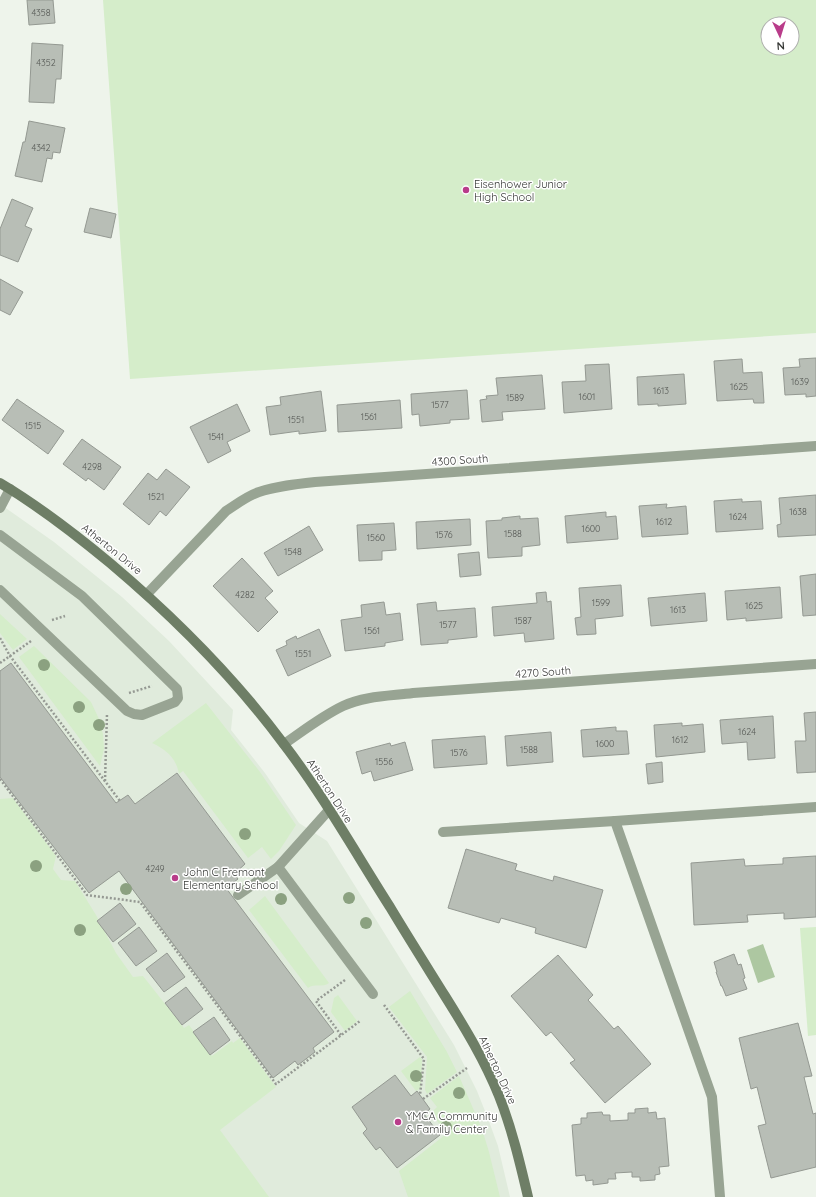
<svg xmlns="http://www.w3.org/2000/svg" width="816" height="1197" viewBox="0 0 816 1197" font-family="Quicksand,sans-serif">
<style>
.built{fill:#e0ebdc}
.green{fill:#d5edca;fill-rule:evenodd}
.water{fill:#adc7a1}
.building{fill:#b8beb6;stroke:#949992}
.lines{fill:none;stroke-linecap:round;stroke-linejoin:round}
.path{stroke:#959993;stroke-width:2.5;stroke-dasharray:2 2;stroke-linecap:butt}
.lane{stroke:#98a493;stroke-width:10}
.street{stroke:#98a493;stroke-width:10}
.secondary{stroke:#6e7e66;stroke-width:10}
.tree{fill:#8ba180}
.poi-dot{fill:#b93c8a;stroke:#fff;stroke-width:1.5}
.labels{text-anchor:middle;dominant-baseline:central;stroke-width:3;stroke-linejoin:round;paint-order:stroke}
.number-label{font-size:9px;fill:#555854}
.poi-label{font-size:11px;fill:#343633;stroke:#fff;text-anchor:start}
.street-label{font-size:11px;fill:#343633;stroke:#fff}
</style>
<rect width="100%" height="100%" fill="#eef4eb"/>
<path class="built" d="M0,504L54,542L122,597L169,641L233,710L231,730L265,773L299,823L327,841L454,1045L477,1091L487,1116L498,1146L510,1197H0Z"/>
<g class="green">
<path d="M103,0H816V333L130,379ZM768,24H792V48H768Z"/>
<path d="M0,614L27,639L13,650L0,633Z"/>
<path d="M34,646L91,702L99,719L103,734L104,749L100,766L19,657Z"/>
<path d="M206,703L260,772L296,825L279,851L271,859L262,847L248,858L183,771L179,774C176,758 167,750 152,743Z"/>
<path d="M13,798L56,856L53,869L61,880L75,881L96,915L116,953L133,977L143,976L184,1028L189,1025L212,1056L232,1041L233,1043L240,1038L276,1087L220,1130L269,1197H0V799Z"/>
<path d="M265,896L329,983C323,988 314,983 308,988L249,910Z"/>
<path d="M816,927V1035L808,1036L800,928Z"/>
<path d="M410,991L447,1052L457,1072L427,1094L425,1090L427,1057L389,1007Z"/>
<path d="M338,995L357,1021L345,1031L331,1012L334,998Z"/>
<path d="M420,1057L422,1059L421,1088L416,1091L401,1071Z"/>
<path d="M459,1076L482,1129L489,1152L500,1197H408L399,1171L445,1135L444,1130L431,1113L437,1107L430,1098Z"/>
</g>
<path class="water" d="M763,944L775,977L758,983L747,950Z"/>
<g class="building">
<path d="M27,0H53L55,23L29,25Z"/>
<path d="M32,43L63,45L61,79H56L54,103L29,102Z"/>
<path d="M29,121L65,128L60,153L53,152L52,159L47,158L42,182L15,176L23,142H25Z"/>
<path d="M12,199L33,208L25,226L32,229L18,262L0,255V229Z"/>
<path d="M90,208L116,214L111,238L84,232Z"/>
<path d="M0,279L23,292L10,315L0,310Z"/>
<path d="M816,358V396L806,397V394L785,395L783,368L800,367L799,359Z"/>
<path d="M742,359L743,373L762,372L764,403H754L753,399L717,401L714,361Z"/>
<path d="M609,364L612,409L564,413L562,382L586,381L585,365Z"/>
<path d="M684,374L686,404L658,406V404L638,405L637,377Z"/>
<path d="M542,375L545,409L502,412L503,420L482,422L480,400L487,399L486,396L498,395L496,378Z"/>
<path d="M467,390L469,419L450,420V423L420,426L419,414L412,415L411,394Z"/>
<path d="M321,391L326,431L299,434V431L270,435L266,407L281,405L280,397Z"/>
<path d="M17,399L64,431L48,454L2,420Z"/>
<path d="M400,400L402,428L338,432L337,405Z"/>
<path d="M237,404L250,431L227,442L231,451L208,463L190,427Z"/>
<path d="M82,439L121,467L104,490L88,478L86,481L63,464Z"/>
<path d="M166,469L190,487L166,516L160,511L149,525L123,504L148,473L157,480Z"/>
<path d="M816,495V535L778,537L777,525L781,524L779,498Z"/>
<path d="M742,499V502L761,501L763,529L716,532L714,501Z"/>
<path d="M667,504L666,508L686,506L688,534L642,537L639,506Z"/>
<path d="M606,512V517L616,516L618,539L567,543L565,516Z"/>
<path d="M520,516V519L538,518L540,545L522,547V556L488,558L486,521L502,520V518Z"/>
<path d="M470,519L471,545L417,549L416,522Z"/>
<path d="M394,523L396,550L382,551V560L359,561L357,525Z"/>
<path d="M309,526L323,550L278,576L264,553Z"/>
<path d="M479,552L481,575L460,577L458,554Z"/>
<path d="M242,558L273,591L265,598L278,612L258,632L213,586Z"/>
<path d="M816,574V615L803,616L800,576Z"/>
<path d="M621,585L623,616L595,619L596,634L577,635L575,618L581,617L579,588Z"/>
<path d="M780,587L782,618L746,621V618L727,620L725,591Z"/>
<path d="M546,592L547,602L551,601L554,639L525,642L524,633L494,636L492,607L537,603L536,593Z"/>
<path d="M705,593L707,621L651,626L648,598Z"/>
<path d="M384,602L386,615L400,613L403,640L385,643V646L345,651L341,620L362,617L361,605Z"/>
<path d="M436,602L437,611L475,608L477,637L448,640V643L421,645L417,604Z"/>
<path d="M319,629L331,656L288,676L276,650L287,645L286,641L296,636L297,639Z"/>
<path d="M11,663L116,803L128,795L135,804L177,773L245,864L234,874L238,879L226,888L334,1032L313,1048L315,1052L298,1065L295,1061L273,1078L119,871L89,893L0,777V671Z"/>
<path d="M816,712V772L797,773L795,741H806L804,713Z"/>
<path d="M773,716L775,758L748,760L747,742L722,744L720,720Z"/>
<path d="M682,723V726L703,724L705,752L656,757L654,725Z"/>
<path d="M616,727V731H627L629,754L583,757L581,730Z"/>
<path d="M551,732L553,762L507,766L505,736Z"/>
<path d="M485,736L487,764L434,768L432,740Z"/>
<path d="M405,742L413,770L374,781L371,771L362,774L356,752L390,743L391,746Z"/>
<path d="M662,762L663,782L648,784L646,764Z"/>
<path d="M466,849L517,864L515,870L553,881L554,876L603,890L586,948L535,933L536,928L501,918L499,923L448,908Z"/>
<path d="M816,856V917L784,919V913L747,915L748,922L694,925L691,863L744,859L745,866L783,864V858Z"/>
<path d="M120,903L136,924L113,942L97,921Z"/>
<path d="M139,927L157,951L136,966L118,943Z"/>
<path d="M167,953L185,977L164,992L146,969Z"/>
<path d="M734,954L738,965L741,964L745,978L743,979L747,989L726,996L722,986H721L716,972H717L714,962Z"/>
<path d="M558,955L593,995L588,1000L614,1029L618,1026L651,1064L605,1103L570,1063L575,1060L551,1032L546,1036L511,996Z"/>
<path d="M186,987L203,1009L182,1025L165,1003Z"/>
<path d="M214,1017L230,1040L210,1055L193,1032Z"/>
<path d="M798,1023L812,1076L804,1077L813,1114L816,1113V1167L771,1178L758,1126L766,1124L757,1087L751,1089L739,1038Z"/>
<path d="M395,1075L411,1096L417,1091L430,1109L424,1114L440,1135L397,1168L380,1147L376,1150L363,1133L367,1129L352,1107Z"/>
<path d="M648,1108V1113L656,1112L657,1119L665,1118L669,1166L659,1167L660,1174L655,1175V1180L640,1181V1177H632V1172L615,1173L616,1179H608V1183L593,1185V1180L586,1181L585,1175L576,1176L572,1125L581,1124V1118H587V1113L602,1112L603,1115H610V1121L628,1120V1113H635V1109Z"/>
</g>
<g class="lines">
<g class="path">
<path d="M52,620L65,616"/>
<path d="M0,638L10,656L120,801"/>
<path d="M0,663L31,641"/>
<path d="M129,693L152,686"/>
<path d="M0,779L87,895L140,902L276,1084L360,1021"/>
<path d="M105,781L107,714"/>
<path d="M384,1005L424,1059L420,1095"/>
<path d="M341,1035L316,1001L345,980"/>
<path d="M423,1099L467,1068"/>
</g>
<g class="lane">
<path d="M0,508L10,489"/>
<path d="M0,535L82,596L177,689L178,698L175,702L142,715L134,714L127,711L0,590"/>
<path d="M329,810L278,867L373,994"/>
<path d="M615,821L816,807"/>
<path d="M443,832L615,821L712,1097L720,1197"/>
<path d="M238,895L278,867"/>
</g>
<g class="street">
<path d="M147,594L226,511C237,504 247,496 259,492C277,486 296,484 315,482L816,446"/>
<path d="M284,744C303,731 322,716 343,706C364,696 390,696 413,693L816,664"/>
</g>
<path class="secondary" d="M0,483C39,506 75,534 110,563C174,617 233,676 283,743C323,795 355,852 390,907C408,937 427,967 445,996C465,1028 485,1061 499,1096C512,1129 520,1163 528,1197"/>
</g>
<g class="tree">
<circle cx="44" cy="665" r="6"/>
<circle cx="79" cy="707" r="6"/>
<circle cx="99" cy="725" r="6"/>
<circle cx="245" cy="834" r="6"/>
<circle cx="36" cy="866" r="6"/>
<circle cx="126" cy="889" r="6"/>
<circle cx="349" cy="898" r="6"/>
<circle cx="281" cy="899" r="6"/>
<circle cx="366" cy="923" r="6"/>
<circle cx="80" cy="930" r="6"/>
<circle cx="416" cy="1076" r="6"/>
<circle cx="459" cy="1093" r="6"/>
<circle cx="446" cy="1127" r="6"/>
</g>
<g class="poi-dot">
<circle cx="466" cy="190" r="4"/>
<circle cx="175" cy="878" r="4"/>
<circle cx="398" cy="1122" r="4"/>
</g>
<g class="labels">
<g class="number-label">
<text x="41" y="12">4358</text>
<text x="46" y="62">4352</text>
<text x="41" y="147">4342</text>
<text x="800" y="381">1639</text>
<text x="739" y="386">1625</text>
<text x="661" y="390">1613</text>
<text x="587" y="396">1601</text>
<text x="515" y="397">1589</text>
<text x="440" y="404">1577</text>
<text x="369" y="416">1561</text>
<text x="296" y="419">1551</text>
<text x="33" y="425">1515</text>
<text x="216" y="436">1541</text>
<text x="92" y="466">4298</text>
<text x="156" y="496">1521</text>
<text x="798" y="511">1638</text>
<text x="738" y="516">1624</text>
<text x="664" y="521">1612</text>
<text x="591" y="528">1600</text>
<text x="513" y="533">1588</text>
<text x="444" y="534">1576</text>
<text x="376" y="537">1560</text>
<text x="293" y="551">1548</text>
<text x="245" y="594">4282</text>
<text x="601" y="602">1599</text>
<text x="754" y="605">1625</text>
<text x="678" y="609">1613</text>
<text x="523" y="620">1587</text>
<text x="448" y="624">1577</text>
<text x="372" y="630">1561</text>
<text x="303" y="653">1551</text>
<text x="747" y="731">1624</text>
<text x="680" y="739">1612</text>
<text x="605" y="743">1600</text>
<text x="529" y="749">1588</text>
<text x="459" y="752">1576</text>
<text x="384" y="761">1556</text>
<text x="155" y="868">4249</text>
</g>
<g class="poi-label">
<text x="474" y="184">Eisenhower Junior<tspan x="474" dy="13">High School</tspan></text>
<text x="183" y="872">John C Fremont<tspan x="183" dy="13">Elementary School</tspan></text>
<text x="406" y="1116">YMCA Community<tspan x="406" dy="13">&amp; Family Center</tspan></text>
</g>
<g class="street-label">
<text transform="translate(460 460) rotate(-4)">4300 South</text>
<text transform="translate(112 549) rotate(39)">Atherton Drive</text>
<text transform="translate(543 672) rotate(-4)">4270 South</text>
<text transform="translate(330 791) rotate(57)">Atherton Drive</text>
<text transform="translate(498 1070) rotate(65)">Atherton Drive</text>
</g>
</g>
<g transform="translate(780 36) rotate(176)"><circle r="19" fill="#ffffff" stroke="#aeafad"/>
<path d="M0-3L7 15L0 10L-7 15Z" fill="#b93c8a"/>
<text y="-6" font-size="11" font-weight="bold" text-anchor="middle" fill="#343633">N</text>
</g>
</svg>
